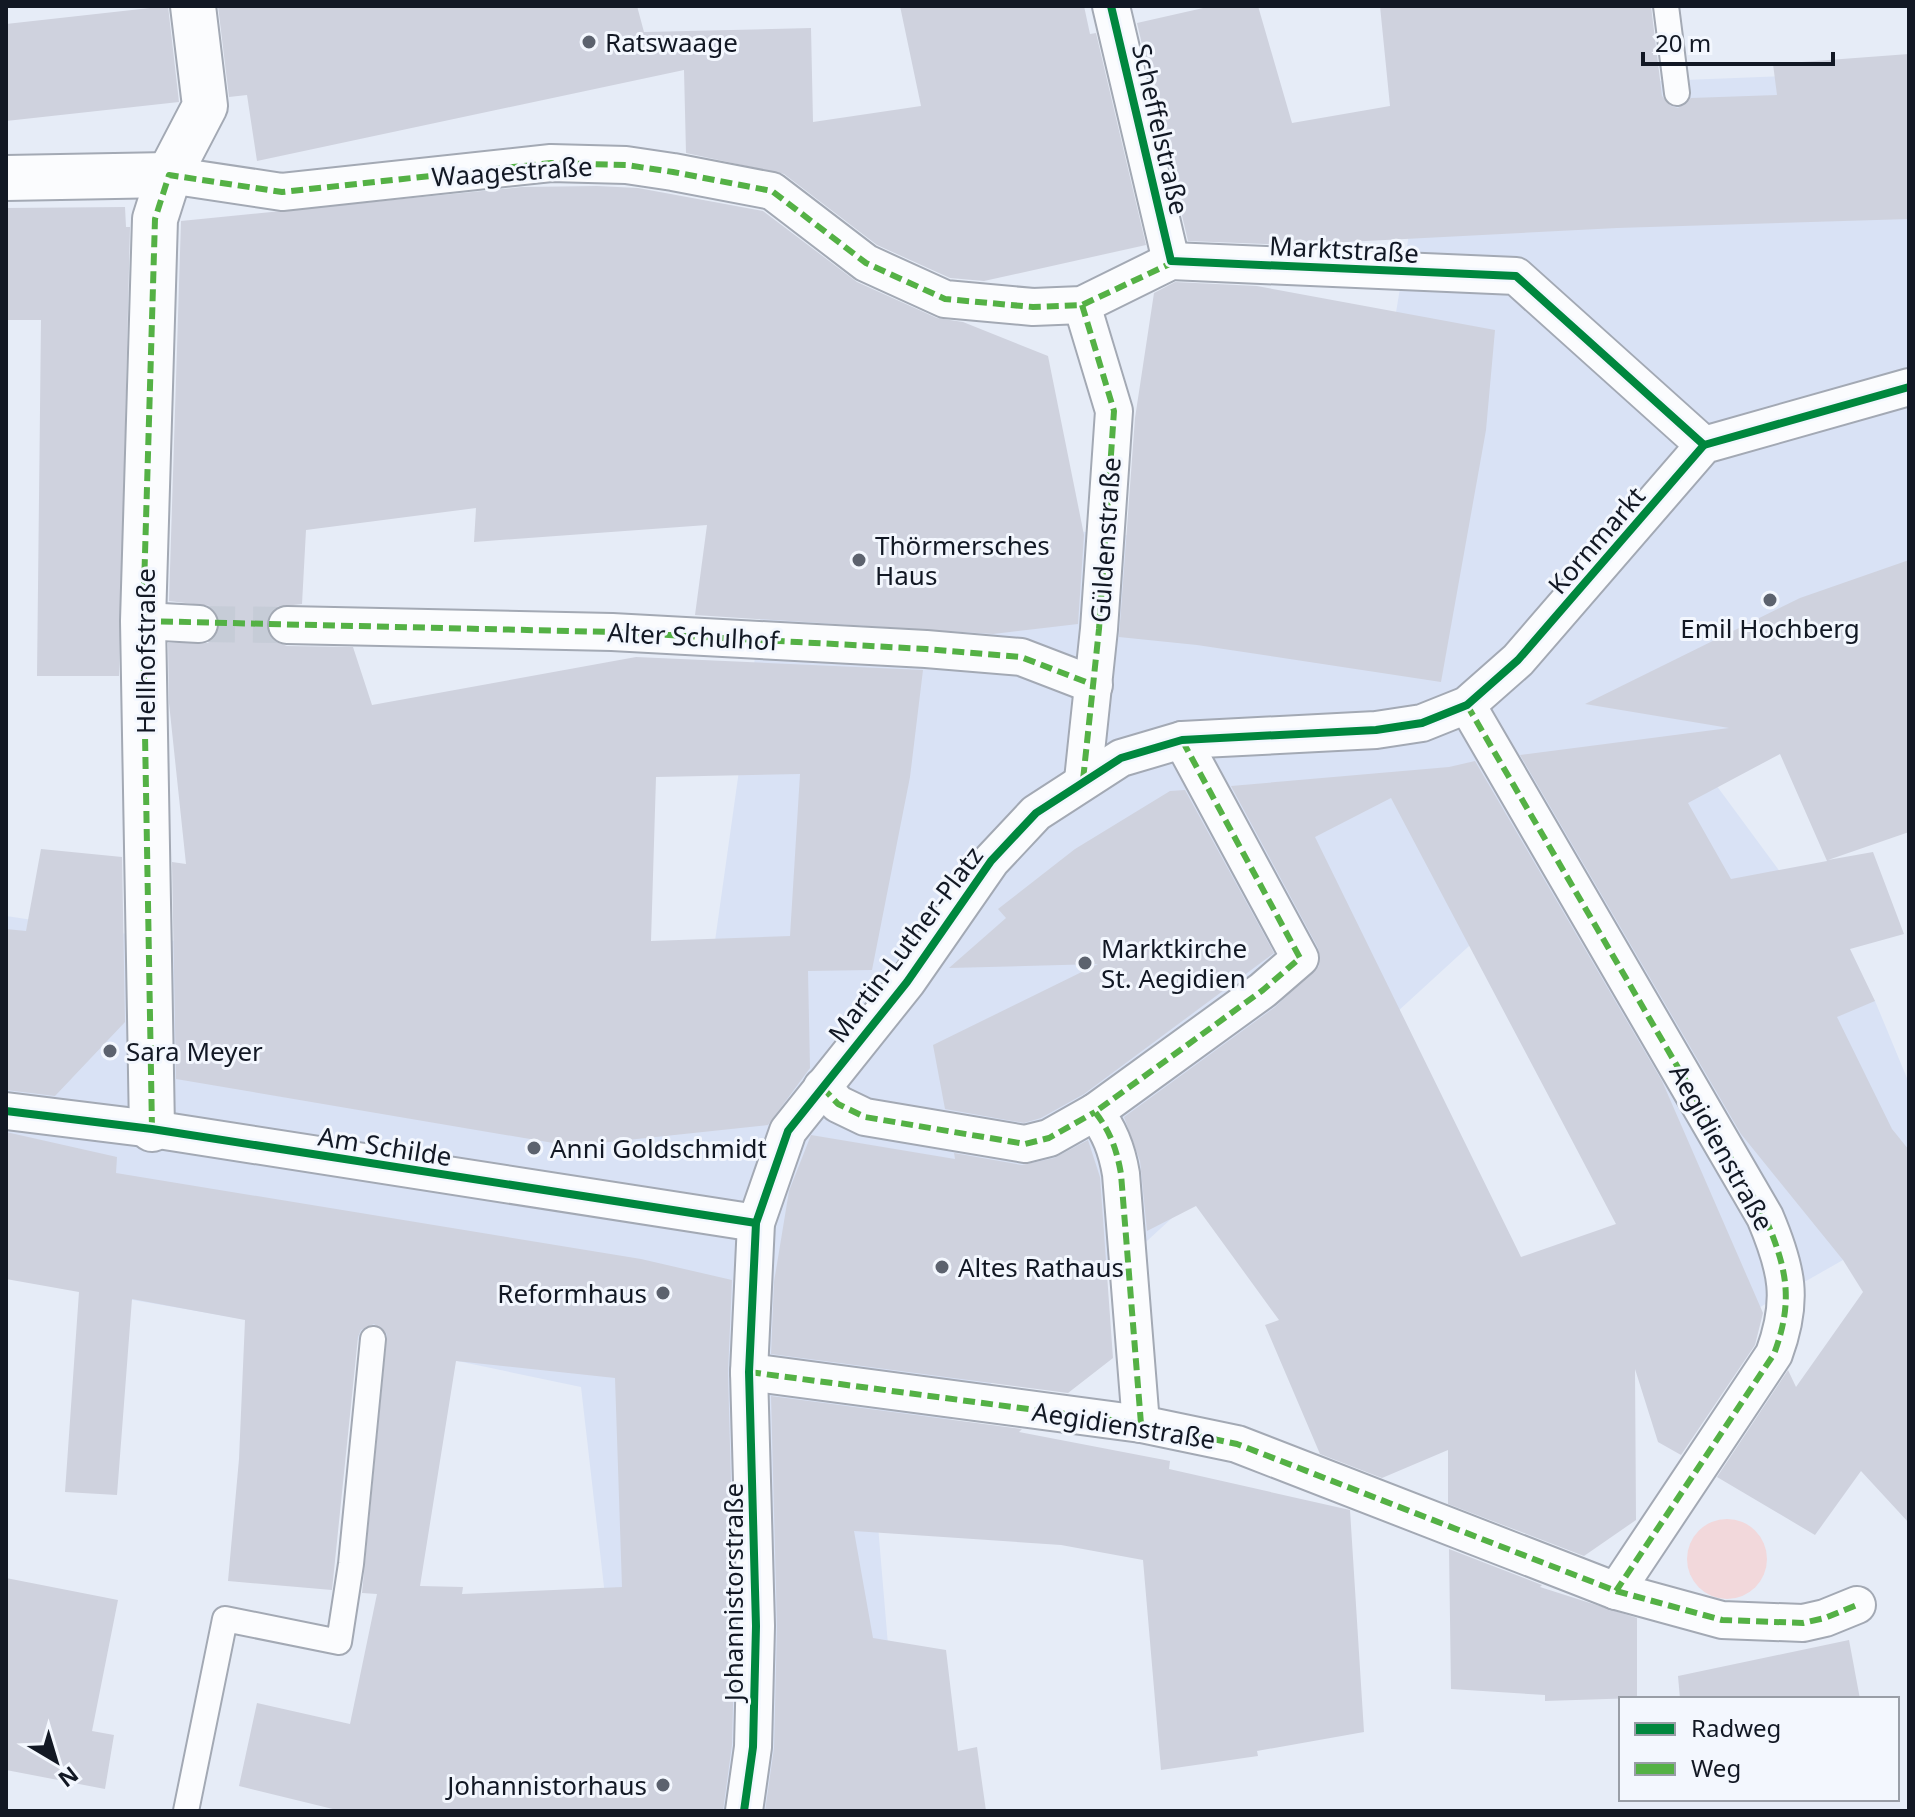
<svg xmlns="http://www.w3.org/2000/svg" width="1915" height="1817" viewBox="0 0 1915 1817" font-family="'Noto Sans',sans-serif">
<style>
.built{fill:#d9e2f5}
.green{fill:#f2d8db}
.building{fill:#cfd2de;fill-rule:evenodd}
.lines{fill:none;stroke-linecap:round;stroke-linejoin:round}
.pedestrian-tunnel{stroke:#c6ccd7;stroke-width:36;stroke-dasharray:36 18;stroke-linecap:butt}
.service-casing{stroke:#a3a9b4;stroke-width:28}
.pedestrian-casing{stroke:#a3a9b4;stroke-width:40}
.minor-casing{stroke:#a3a9b4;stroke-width:48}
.service{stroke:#fbfcfe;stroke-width:24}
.pedestrian{stroke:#fbfcfe;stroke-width:36}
.minor{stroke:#fbfcfe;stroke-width:44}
.quiet{stroke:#54b145;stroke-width:6;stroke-dasharray:12 6;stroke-linecap:butt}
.cycleway-casing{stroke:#f3f7fe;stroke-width:13}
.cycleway{stroke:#00873e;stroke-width:8}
.poi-dot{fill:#5c626e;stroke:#f3f7fe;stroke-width:3}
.labels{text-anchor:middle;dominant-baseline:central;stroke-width:6;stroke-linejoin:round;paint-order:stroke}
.poi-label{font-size:26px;fill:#121824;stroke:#f3f7fe;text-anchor:start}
.street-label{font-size:26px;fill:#121824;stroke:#f3f7fe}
</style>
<rect width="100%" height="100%" fill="#e6ecf7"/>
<path class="built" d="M1909,71V704L1708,774L1875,1001L1909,1083V1216L1843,1260L1676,1355L1492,925L875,1490L900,1788L915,1811H710L614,1674L581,1387L324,1333L6,1278V916L704,1019L776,508L1356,553L1433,90Z"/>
<circle class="green" cx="1727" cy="1559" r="40"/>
<g class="building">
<path d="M168,6L179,102L6,121V24Z"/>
<path d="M218,6H637L644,32L811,28L813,122L921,106L900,6H1084L1090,34L1096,33L1146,245L984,281L950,278L877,245L784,174L686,153L684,70L257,161L247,95L229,97Z"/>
<path d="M1212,6H1258L1292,123L1390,106L1380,6H1651L1662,96L1671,106L1678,108L1691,98L1777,95L1773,64L1909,54V219L1617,228L1288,245L1188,241L1137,23Z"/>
<path d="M597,186L638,188L763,211L857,282L937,318L963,322L1048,356L1084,535L1078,624L993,634L695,615L707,525L474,542L476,508L306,530L302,604L276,607L269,615L268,634L276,642L287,646L353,647L372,705L636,657L923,670L910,777L872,970L808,971L810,1068L768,1125L571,1146L176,1079L172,862L186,864L169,703L168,643H208L217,635L220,624L217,614L210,606L169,601L181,221L522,187ZM800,774L790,936L651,941L656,777Z"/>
<path d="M125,207L126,227H130L119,676H37L41,320H6V208Z"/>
<path d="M1175,282L1257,286L1495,330L1486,430L1441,682L1197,645L1119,637L1135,418L1154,293Z"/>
<path d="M1909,560V832L1828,860L1873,852L1904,934L1850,949L1875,1001L1837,1017L1892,1129L1909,1150V1523L1861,1471L1815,1535L1717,1477L1788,1370L1796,1387L1863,1292L1843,1260L1741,1134L1520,755L1729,728L1585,704L1800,598ZM1780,754L1827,861L1731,879L1688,803Z"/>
<path d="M1475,761L1662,1081L1763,1313L1755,1345L1681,1455L1658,1442L1635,1369L1636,1520L1584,1556L1448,1504V1450L1382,1478L1320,1454L1265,1325L1279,1320L1196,1206L1147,1231L1140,1161L1124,1117L1275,1007L1319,966L1318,948L1231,786L1449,767ZM1391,798L1556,1110L1616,1224L1521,1257L1315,837Z"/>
<path d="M1185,790L1274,953L1084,1094L1041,1118L1024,1123L945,1109L933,1045L1098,964L949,968L1006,918L998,909L1075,849L1170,791Z"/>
<path d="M41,849L122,857L125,1022L55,1096L6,1090V929L26,931Z"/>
<path d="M6,1132L117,1157L116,1173L641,1259L732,1280L728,1373L735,1626L732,1745L723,1811H341L239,1786L257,1703L350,1724L377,1594L362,1593L387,1334L374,1324L361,1330L358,1337L332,1590L228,1581L239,1459L245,1320L132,1299L117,1495L65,1492L79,1292L6,1279ZM456,1361L615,1378L622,1587L462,1594L463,1587L420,1586Z"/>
<path d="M811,1135L955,1159L954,1153L1022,1165L1054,1158L1088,1140L1100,1177L1113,1358L1068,1393L771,1354L774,1282L789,1191Z"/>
<path d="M771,1396L1022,1429L1019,1432L1170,1461L1169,1469L1350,1510L1364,1732L1257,1751L1258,1756L1161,1770L1143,1560L1061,1545L854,1531L873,1638L946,1650L958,1751L977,1747L986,1811H765L774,1748L777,1627Z"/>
<path d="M1449,1549L1542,1585L1540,1587L1637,1618V1698L1545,1701V1695L1451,1689Z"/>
<path d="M6,1578L118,1600L92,1731L114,1735L105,1789L6,1770Z"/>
<path d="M1849,1640L1860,1699H1680L1678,1676Z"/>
</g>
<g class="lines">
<path class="pedestrian-tunnel" d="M199,624L287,625"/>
<defs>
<g id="service">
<path d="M1666,6L1677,93"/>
<path d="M186,1811L225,1619L339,1642L351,1564L373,1339"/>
</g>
<g id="pedestrian">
<path d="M1111,6L1171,261"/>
<path d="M169,175L282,192L551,163L626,165L673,172L772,191L866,263L945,299L1033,307L1082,305L1171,261L1516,276L1704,445"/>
<path d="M1082,305L1114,411L1099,629L1083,780"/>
<path d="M143,621L199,624"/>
<path d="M287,625L612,632L926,649L1021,657L1094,685"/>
<path d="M1467,705L1765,1217C1787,1269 1794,1300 1774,1354L1616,1591"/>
<path d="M822,1087L838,1104L865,1117L1025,1144L1049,1138L1095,1112"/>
<path d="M6,1111L152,1129L756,1223"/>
<path d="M749,1372L1141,1424L1237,1444L1616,1591L1722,1620L1803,1623L1825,1618L1857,1605"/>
<path d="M1141,1424L1121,1174C1117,1150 1110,1131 1095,1112L1263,990L1300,958L1182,740"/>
<path d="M744,1811L753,1747L756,1626L749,1372L756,1223L788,1131L907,982L991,861L1036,813L1121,758L1182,740L1376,730L1422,723L1467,705L1518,660L1704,445L1909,387"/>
</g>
<g id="minor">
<path d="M6,178L169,175"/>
<path d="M152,1129L143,621L155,219L169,175L205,106L193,6"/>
</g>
</defs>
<use href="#service" class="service-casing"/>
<use href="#pedestrian" class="pedestrian-casing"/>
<use href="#minor" class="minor-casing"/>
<use href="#service" class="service"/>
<use href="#pedestrian" class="pedestrian"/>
<use href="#minor" class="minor"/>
<g class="quiet">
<path d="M1082,305L1114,411L1099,629L1083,780"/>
<path d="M143,621L612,632L926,649L1021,657L1094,685"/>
<path d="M1467,705L1765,1217C1787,1269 1794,1300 1774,1354L1616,1591"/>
<path d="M822,1087L838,1104L865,1117L1025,1144L1049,1138L1095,1112"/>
<path d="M152,1129L143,621L155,219L169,175L282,192L551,163L626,165L673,172L772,191L866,263L945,299L1033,307L1082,305L1176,261"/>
<path d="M749,1372L1141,1424L1237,1444L1616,1591L1722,1620L1803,1623L1825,1618L1857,1605"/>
<path d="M1141,1424L1121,1174C1117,1150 1110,1131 1095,1112L1263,990L1300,958L1182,740"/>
</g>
<defs>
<g id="cycleway">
<path d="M1111,6L1171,261L1516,276L1704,445"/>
<path d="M6,1111L152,1129L756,1223"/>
<path d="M744,1811L753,1747L756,1626L749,1372L756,1223L788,1131L907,982L991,861L1036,813L1121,758L1182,740L1376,730L1422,723L1467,705L1518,660L1704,445L1909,387"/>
</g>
</defs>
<use href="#cycleway" class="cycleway-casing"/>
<use href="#cycleway" class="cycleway"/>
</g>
<g class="poi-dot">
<circle cx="589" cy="42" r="8"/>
<circle cx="859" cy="560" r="8"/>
<circle cx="1770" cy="600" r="8"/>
<circle cx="1085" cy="963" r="8"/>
<circle cx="110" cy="1051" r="8"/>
<circle cx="534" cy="1148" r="8"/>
<circle cx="942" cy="1267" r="8"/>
<circle cx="663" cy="1293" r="8"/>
<circle cx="663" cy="1785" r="8"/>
</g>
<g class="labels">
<g class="poi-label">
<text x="605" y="42">Ratswaage</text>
<text x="875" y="545">Thörmersches<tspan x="875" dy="30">Haus</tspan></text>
<text x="1770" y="628" text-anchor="middle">Emil Hochberg</text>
<text x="1101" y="948">Marktkirche<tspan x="1101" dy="30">St. Aegidien</tspan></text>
<text x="126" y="1051">Sara Meyer</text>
<text x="550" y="1148">Anni Goldschmidt</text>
<text x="958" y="1267">Altes Rathaus</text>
<text x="647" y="1293" text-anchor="end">Reformhaus</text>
<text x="647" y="1785" text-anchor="end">Johannistorhaus</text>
</g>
<g class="street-label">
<text transform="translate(1161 129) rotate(77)">Scheffelstraße</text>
<text transform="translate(512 171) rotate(-4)">Waagestraße</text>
<text transform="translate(1344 249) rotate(3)">Marktstraße</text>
<text transform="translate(1105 540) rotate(-86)">Güldenstraße</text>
<text transform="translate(1596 540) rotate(-49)">Kornmarkt</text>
<text transform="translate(693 636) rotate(3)">Alter Schulhof</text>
<text transform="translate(145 651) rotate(-90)">Hellhofstraße</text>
<text transform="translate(905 944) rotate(-53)">Martin-Luther-Platz</text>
<text transform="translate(385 1146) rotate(9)">Am Schilde</text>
<text transform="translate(1722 1147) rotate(61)">Aegidienstraße</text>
<text transform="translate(1124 1425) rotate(9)">Aegidienstraße</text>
<text transform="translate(733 1592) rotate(-90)">Johannistorstraße</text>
</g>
</g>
<rect width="1915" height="1817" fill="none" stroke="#121824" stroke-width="16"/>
<rect x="1619" y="1697" width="280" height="104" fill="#f3f7fe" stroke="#999ea7" stroke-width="2"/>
<rect x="1635" y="1723" width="40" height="12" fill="#00873e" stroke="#999ea7" stroke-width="2"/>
<text x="1691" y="1737" font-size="24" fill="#121824">Radweg</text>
<rect x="1635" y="1763" width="40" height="12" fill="#54b145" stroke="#999ea7" stroke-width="2"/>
<text x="1691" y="1777" font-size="24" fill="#121824">Weg</text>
<g transform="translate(56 1761) rotate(142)" stroke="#f3f7fe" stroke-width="6" paint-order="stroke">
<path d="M0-6L14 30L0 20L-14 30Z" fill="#121824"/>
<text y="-12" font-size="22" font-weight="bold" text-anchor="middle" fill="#121824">N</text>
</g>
<path d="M1643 52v12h190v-12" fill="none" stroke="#121824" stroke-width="4"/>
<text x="1655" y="52" font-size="24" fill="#121824" stroke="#f3f7fe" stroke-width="6" paint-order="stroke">20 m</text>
</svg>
